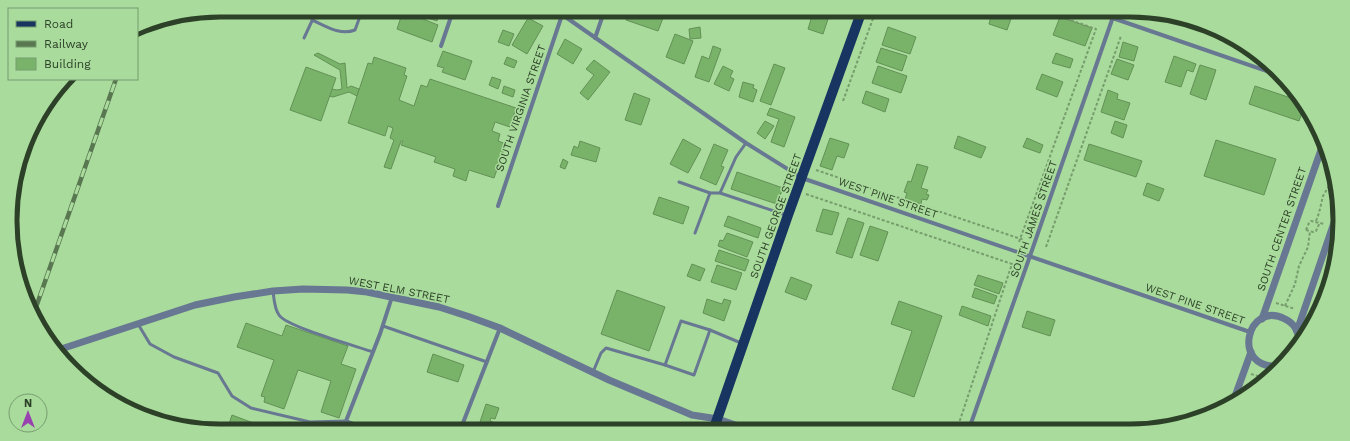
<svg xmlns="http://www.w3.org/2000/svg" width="1350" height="441" viewBox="0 0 1350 441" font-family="'Work Sans',sans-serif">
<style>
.building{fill:#79b36a;stroke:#629155}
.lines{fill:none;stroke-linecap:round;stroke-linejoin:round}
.path{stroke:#779d6d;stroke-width:2;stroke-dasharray:3 2;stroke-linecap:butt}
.service{stroke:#687892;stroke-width:3}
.minor{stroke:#687892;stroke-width:4}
.tertiary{stroke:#687892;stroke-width:7}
.primary{stroke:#183460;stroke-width:10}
.rail-casing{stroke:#597751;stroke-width:4.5}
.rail{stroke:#a9db9c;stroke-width:3;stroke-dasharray:9;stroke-linecap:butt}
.labels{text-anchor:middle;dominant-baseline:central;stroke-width:3;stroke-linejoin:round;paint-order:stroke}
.street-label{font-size:11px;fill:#2d4128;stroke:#a9db9c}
.rim{fill:none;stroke:#2d4128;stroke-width:5}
</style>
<rect width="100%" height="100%" fill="#a9db9c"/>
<g class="building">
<path d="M416,11H440L437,21L415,14Z"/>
<path d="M629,12H646L663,18L658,31L626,20Z"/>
<path d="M408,13L438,25L432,42L397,29L401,17L406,19Z"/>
<path d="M813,13H830L823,34L808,29Z"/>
<path d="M992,13H1013L1007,30L989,24Z"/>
<path d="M1060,17L1092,28L1085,46L1053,35Z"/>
<path d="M528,18L543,26L527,54L512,45Z"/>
<path d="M700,27L701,38L690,39L689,29Z"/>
<path d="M888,27L916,37L910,54L882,45Z"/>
<path d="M503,30L514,34L509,46L498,42Z"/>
<path d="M675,34L693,41L684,64L666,57Z"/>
<path d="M565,39L582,49L573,64L557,54Z"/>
<path d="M1123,42L1138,47L1134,61L1119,57Z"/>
<path d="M713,46L721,49L709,82L695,77L702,56L709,59Z"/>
<path d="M881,48L907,56L902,71L876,62Z"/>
<path d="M443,51L472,61L465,80L442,72L444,68L437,66Z"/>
<path d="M318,53L340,64L345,63L347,88L351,86L359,89L357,96L349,92L333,97L329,96L332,89L337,90L342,89L340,70L314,55Z"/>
<path d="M1056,53L1073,59L1070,68L1052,63Z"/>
<path d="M1174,56L1196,64L1193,72L1187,70L1181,87L1165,82Z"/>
<path d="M374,57L406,68L404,75L407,76L399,100L414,106L421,85L427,87L430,79L516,108L510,127L495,122L492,131L500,134L498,141L506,144L494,178L469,170L466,181L453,176L455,169L434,162L436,157L401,145L403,141H401L391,169L384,167L394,140L390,138L393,128L388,126L385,136L348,123L368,63L372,64Z"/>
<path d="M507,57L517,61L514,68L504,64Z"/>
<path d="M1117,59L1134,65L1128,80L1111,74Z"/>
<path d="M594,60L610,72L588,100L580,93L594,75L586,69Z"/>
<path d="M774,64L785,68L771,105L760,101Z"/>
<path d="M1200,65L1216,70L1206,100L1190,94Z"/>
<path d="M723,66L733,71L730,77L734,79L729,91L714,84Z"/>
<path d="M878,66L907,76L901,93L872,83Z"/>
<path d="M306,67L336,78L321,121L290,110Z"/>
<path d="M1042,74L1063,82L1057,97L1036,89Z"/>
<path d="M492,77L501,80L498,89L489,85Z"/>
<path d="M743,82L754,85L753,88L757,90L753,102L739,97Z"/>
<path d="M504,86L515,90L513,97L502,93Z"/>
<path d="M1255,86L1303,102L1305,104L1299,121L1249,104Z"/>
<path d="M1108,90L1118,94L1117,99L1130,103L1124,120L1101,112Z"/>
<path d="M866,91L889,99L885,112L862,103Z"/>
<path d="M634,93L650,99L641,125L625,120Z"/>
<path d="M770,108L795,117L784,147L771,142L779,119L767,115Z"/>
<path d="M765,121L774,126L765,139L757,133Z"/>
<path d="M1115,121L1127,125L1123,138L1111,133Z"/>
<path d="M958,136L986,147L981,158L954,148Z"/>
<path d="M830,138L849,144L844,158L837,156L832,170L820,166Z"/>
<path d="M1027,138L1043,145L1040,153L1023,147Z"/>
<path d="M683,139L701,149L688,173L670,164Z"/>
<path d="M1216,140L1276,159L1264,195L1204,176Z"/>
<path d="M580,141L600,148L596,162L571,155L574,146L578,148Z"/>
<path d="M714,144L728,150L721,166L724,167L716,185L700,178Z"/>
<path d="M1089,144L1142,161L1136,177L1084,160Z"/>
<path d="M563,159L568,162L565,169L560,167Z"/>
<path d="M917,164L928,167L921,188L928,190L926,194L929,195L927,200L922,199L921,204L905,199L907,193L904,192L908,181L911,182Z"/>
<path d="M737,172L783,188L777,204L731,189Z"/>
<path d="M1147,183L1164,189L1159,201L1143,195Z"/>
<path d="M659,197L689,207L683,224L653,214Z"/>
<path d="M823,209L839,213L832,235L816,231Z"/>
<path d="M728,216L761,228L758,238L724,226Z"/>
<path d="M848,218L864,223L852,258L836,253Z"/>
<path d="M870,226L888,232L878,261L860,255Z"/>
<path d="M727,233L753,242L747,257L718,246L720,240L723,241Z"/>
<path d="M719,250L749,260L745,271L715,261Z"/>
<path d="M692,264L705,269L700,281L687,276Z"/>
<path d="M717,265L742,273L736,290L711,282Z"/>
<path d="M978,275L1003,283L999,294L974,285Z"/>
<path d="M791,277L812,285L806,300L785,292Z"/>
<path d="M975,288L997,296L994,304L972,297Z"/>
<path d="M617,290L665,307L649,351L601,334Z"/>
<path d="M707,299L722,304L724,299L731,301L724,321L703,313Z"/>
<path d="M899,301L942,316L914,397L892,389L912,331L891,324Z"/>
<path d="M962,306L991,316L988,326L959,315Z"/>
<path d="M1027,311L1055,320L1050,336L1022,327Z"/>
<path d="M246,323L282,336L286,325L348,346L341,364L356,369L339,418L321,412L331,381L298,370L284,409L264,402L265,397L261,396L274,360L237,347Z"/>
<path d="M433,354L464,365L458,382L427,372Z"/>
<path d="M486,404L499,408L495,419L491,418L490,421L501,425L500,428H478Z"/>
<path d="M232,415L264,427H228Z"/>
</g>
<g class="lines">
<g class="path">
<path d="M843,101L875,13"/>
<path d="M816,170L1024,240"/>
<path d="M806,194L1012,264L957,429"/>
<path d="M1316,221L1319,213L1323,196L1329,186L1332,170"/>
<path d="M1306,230L1309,223L1311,221L1324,224"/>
<path d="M1306,230L1313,232L1316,231L1320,222"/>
<path d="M1019,242L1096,29L1053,14"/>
<path d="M1046,247L1121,36"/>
<path d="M1276,303L1295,309"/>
<path d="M1285,306L1295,284L1299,266L1308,247L1310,231"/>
<path d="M1251,374L1268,379"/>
<path d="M1257,386L1261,377"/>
<path d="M774,423L790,428"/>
</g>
<g class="service">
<path d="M312,20C326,26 340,36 355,30L362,11"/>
<path d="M304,38L317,10"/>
<path d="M679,182L710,193H720L786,215"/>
<path d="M720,193L736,157L746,143"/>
<path d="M695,233L710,193"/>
<path d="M273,291C274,298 274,308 279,315C287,327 356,346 373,352"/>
<path d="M138,324L150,344L174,357L218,373L232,396L251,408L310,422L346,421"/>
<path d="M383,326L487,362"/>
<path d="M665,365L694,375L710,330"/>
<path d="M593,372L601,353L606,348L665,365L681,321L710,330L741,343"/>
</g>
<g class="minor">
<path d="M557,11L746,143L802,178L1250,332"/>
<path d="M1101,14L1275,74"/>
<path d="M595,38L604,12"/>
<path d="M441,46L453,11"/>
<path d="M498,206L562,15"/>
<path d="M361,427L346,421L380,334L392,297"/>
<path d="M461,428L500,328"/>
<path d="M969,429L1030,256L1114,14"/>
</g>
<g class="tertiary">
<path d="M1262,319L1322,147"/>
<path d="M1297,331L1336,217"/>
<path d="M58,350L195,305L234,297L273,291L303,289L347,290L367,292L439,307L470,317L500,328L609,380L692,415L718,419L744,428"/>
<path d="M1279,366C1230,370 1247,299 1285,319C1294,323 1299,332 1299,341"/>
<path d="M1233,402L1251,352"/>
</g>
<path class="primary" d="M714,428L788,215L861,13"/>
<defs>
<path id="rail" d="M34,313L116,79"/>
</defs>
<use href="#rail" class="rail-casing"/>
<use href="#rail" class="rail"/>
</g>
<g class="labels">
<g class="street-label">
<text transform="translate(521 108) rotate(-71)">SOUTH VIRGINIA STREET</text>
<text transform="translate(888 198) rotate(19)">WEST PINE STREET</text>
<text transform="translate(776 216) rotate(-70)">SOUTH GEORGE STREET</text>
<text transform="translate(1034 219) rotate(-71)">SOUTH JAMES STREET</text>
<text transform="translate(1282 229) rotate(-71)">SOUTH CENTER STREET</text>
<text transform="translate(399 290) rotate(11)">WEST ELM STREET</text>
<text transform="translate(1195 304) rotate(19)">WEST PINE STREET</text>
</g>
</g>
<path d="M0 0H1350V441H0ZM220 17H1130A203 203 0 0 1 1333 220V221A203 203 0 0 1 1130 424H220A203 203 0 0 1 17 221V220A203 203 0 0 1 220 17Z" fill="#a9db9c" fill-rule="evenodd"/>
<path class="rim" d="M220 17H1130A203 203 0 0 1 1333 220V221A203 203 0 0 1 1130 424H220A203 203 0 0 1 17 221V220A203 203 0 0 1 220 17Z"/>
<rect x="8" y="8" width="130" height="72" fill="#a9db9c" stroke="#779d6e"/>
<rect x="16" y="21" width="20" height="6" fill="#183460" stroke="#779d6e"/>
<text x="44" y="28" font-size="12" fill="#2d4128">Road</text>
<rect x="16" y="41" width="20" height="6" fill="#597751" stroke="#779d6e"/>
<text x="44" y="48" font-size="12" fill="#2d4128">Railway</text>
<rect x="16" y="58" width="20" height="12" fill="#79b36a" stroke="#779d6e"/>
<text x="44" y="68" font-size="12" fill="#2d4128">Building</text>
<g transform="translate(28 413)"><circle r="19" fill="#a9db9c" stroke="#779d6e"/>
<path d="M0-3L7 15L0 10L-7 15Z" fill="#9941ae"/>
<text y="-6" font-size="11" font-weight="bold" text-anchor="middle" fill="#2d4128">N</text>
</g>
</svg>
